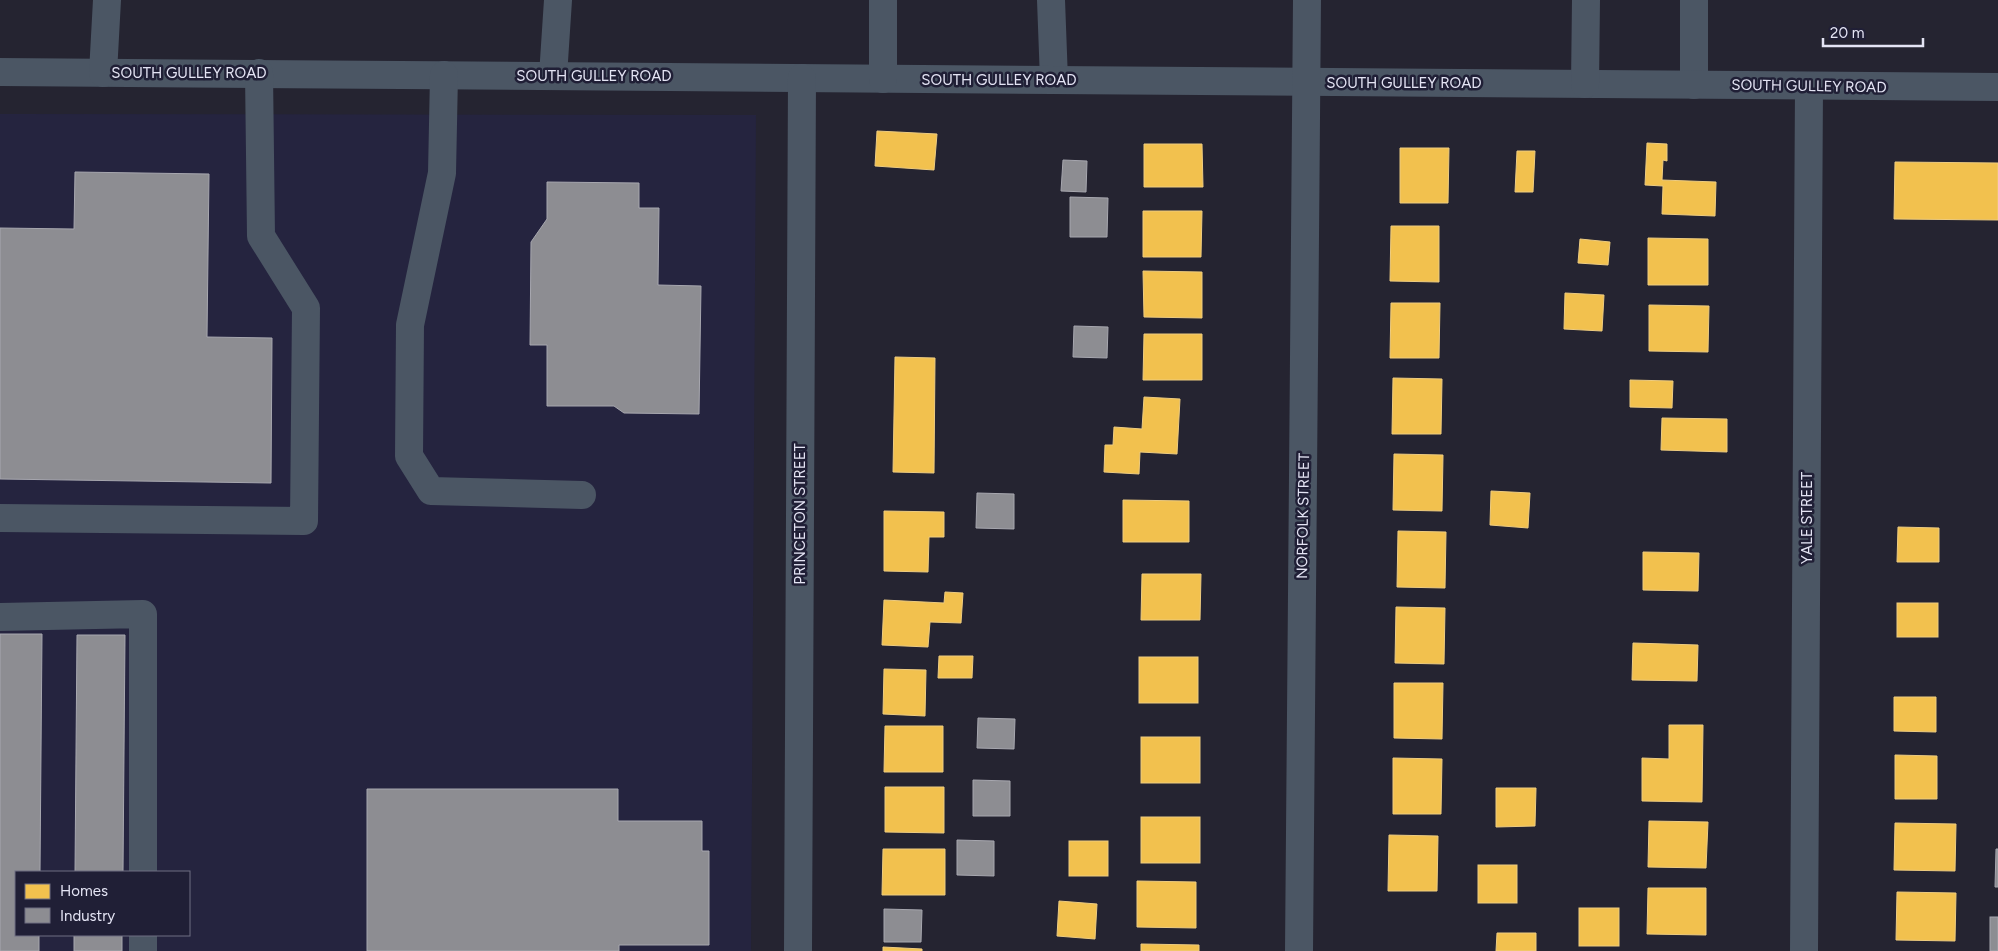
<svg xmlns="http://www.w3.org/2000/svg" width="1998" height="951" viewBox="0 0 1998 951" font-family="Figtree,sans-serif">
<style>
.built{fill:#25243f;fill-rule:evenodd}
.homes{fill:#f2c14e;stroke:#eecc80}
.industry{fill:#8d8d92;stroke:#a7a7af}
.lines{fill:none;stroke-linecap:round;stroke-linejoin:round}
.minor{stroke:#4b5664;stroke-width:28}
.labels{text-anchor:middle;dominant-baseline:central;stroke-width:5;stroke-linejoin:round;paint-order:stroke}
.street-label{font-size:15px;fill:#e4e4f4;stroke:#201f36}
</style>
<rect width="100%" height="100%" fill="#252431"/>
<path class="built" d="M0,114L756,115L751,951H0ZM16,872H189V935H16Z"/>
<g class="homes">
<path d="M877,131L937,134L934,170L875,166Z"/>
<path d="M1647,143L1667,144V161L1663,160L1662,180L1716,182L1715,216L1662,214L1663,186L1645,185Z"/>
<path d="M1144,144H1202L1203,187H1144Z"/>
<path d="M1400,148H1449L1448,203H1400Z"/>
<path d="M1517,151H1535L1533,192H1515Z"/>
<path d="M1895,162L1998,163V220L1894,219Z"/>
<path d="M1143,211H1202L1201,257H1143Z"/>
<path d="M1391,226H1439V282L1390,281Z"/>
<path d="M1648,238L1708,239V285H1648Z"/>
<path d="M1580,239L1610,242L1608,265L1578,263Z"/>
<path d="M1143,271L1202,272V318L1144,317Z"/>
<path d="M1565,293L1604,295L1602,331L1564,329Z"/>
<path d="M1391,303H1440L1439,358H1390Z"/>
<path d="M1649,305L1709,306L1708,352L1649,351Z"/>
<path d="M1144,334H1202V380H1143Z"/>
<path d="M895,357L935,358L934,473L893,472Z"/>
<path d="M1393,378L1442,379L1441,434H1392Z"/>
<path d="M1630,380L1673,381L1672,408L1630,407Z"/>
<path d="M1144,397L1180,399L1177,454L1140,452L1139,474L1104,472L1105,445H1113L1114,427L1142,429Z"/>
<path d="M1662,418L1727,419V452L1661,450Z"/>
<path d="M1394,454L1443,455L1442,511L1393,510Z"/>
<path d="M1491,491L1530,493L1528,528L1490,525Z"/>
<path d="M1123,500L1189,501V542H1123Z"/>
<path d="M884,511L944,512V537H929L928,572L884,571Z"/>
<path d="M1898,527L1939,528V562H1897Z"/>
<path d="M1398,531L1446,532L1445,588L1397,587Z"/>
<path d="M1643,552L1699,553L1698,591L1643,590Z"/>
<path d="M1142,574H1201L1200,620H1141Z"/>
<path d="M945,592L963,593L961,623L930,622L928,647L882,645L884,600L944,603Z"/>
<rect x="1897" y="603" width="41" height="34"/>
<path d="M1396,607L1445,608L1444,664L1395,663Z"/>
<path d="M1633,643L1698,645L1697,681L1632,680Z"/>
<path d="M939,656H973L972,678H938Z"/>
<rect x="1139" y="657" width="59" height="46"/>
<path d="M884,669L926,670L925,716L883,714Z"/>
<path d="M1394,683H1443L1442,739L1394,738Z"/>
<path d="M1894,697H1936V732L1894,731Z"/>
<path d="M1669,725H1703L1702,802L1642,801V758L1669,759Z"/>
<path d="M885,726H943V772H884Z"/>
<rect x="1141" y="737" width="59" height="46"/>
<path d="M1895,755L1937,756V799H1895Z"/>
<path d="M1393,758L1442,759L1441,814H1393Z"/>
<path d="M885,787H944V833L885,832Z"/>
<path d="M1496,788H1536L1535,826L1496,827Z"/>
<rect x="1141" y="817" width="59" height="46"/>
<path d="M1649,821L1708,822L1706,868L1648,867Z"/>
<path d="M1895,823L1956,824L1955,871L1894,870Z"/>
<path d="M1389,835L1438,836L1437,891H1388Z"/>
<rect x="1069" y="841" width="39" height="35"/>
<path d="M883,849H945V895H882Z"/>
<rect x="1478" y="865" width="39" height="38"/>
<path d="M1137,881L1196,882V928L1137,927Z"/>
<path d="M1648,888H1706V935L1647,934Z"/>
<path d="M1897,892L1956,893L1955,941L1896,940Z"/>
<path d="M1059,901L1097,904L1095,939L1057,936Z"/>
<rect x="1579" y="908" width="40" height="38"/>
<path d="M1497,933H1536V951H1496Z"/>
<path d="M1141,944L1199,945V951H1141Z"/>
<path d="M883,947L922,949V951H883Z"/>
</g>
<g class="industry">
<path d="M1063,160L1087,161L1086,192L1061,191Z"/>
<path d="M75,172L209,174L207,337L272,338L271,483L0,479V228L74,229Z"/>
<path d="M547,182L639,183V208H659L658,285L701,286L699,414L624,413L614,406H547V345H530L531,242L547,219Z"/>
<path d="M1070,197L1108,198L1107,237H1070Z"/>
<path d="M1074,326L1108,327L1107,358L1073,357Z"/>
<path d="M977,493L1014,494V529L976,528Z"/>
<path d="M0,634H42L40,872H16V935H39V951H0Z"/>
<path d="M77,635H125L123,872H75Z"/>
<path d="M978,718L1015,719L1014,749L977,748Z"/>
<path d="M973,780L1010,781V816H973Z"/>
<path d="M367,789H618V821H702V851H709V945H619V951H367Z"/>
<path d="M957,840L994,841V876L957,875Z"/>
<path d="M1996,849H1998V887H1995Z"/>
<path d="M884,909L922,910L921,942H884Z"/>
<rect x="1990" y="917" width="8" height="34"/>
<rect x="74" y="935" width="48" height="16"/>
</g>
<g class="lines">
<g class="minor">
<path d="M1051,0L1054,80"/>
<path d="M1694,0V85"/>
<path d="M0,72L1998,87"/>
<path d="M103,73L107,0"/>
<path d="M444,75L442,173L410,325L409,456L431,491L582,495"/>
<path d="M553,76L558,0"/>
<path d="M883,79V0"/>
<path d="M1585,84L1586,0"/>
<path d="M0,518L304,521L306,308L261,236L259,73"/>
<path d="M0,617L143,614V872"/>
<path d="M143,951V935"/>
<path d="M798,951L802,78"/>
<path d="M1299,951L1307,0"/>
<path d="M1804,951L1809,86"/>
</g>
</g>
<g class="labels">
<g class="street-label">
<text x="189" y="73">SOUTH GULLEY ROAD</text>
<text x="594" y="76">SOUTH GULLEY ROAD</text>
<text x="999" y="80">SOUTH GULLEY ROAD</text>
<text x="1404" y="83">SOUTH GULLEY ROAD</text>
<text transform="translate(1809 86) rotate(1)">SOUTH GULLEY ROAD</text>
<text transform="translate(800 514) rotate(-90)">PRINCETON STREET</text>
<text transform="translate(1303 516) rotate(-89)">NORFOLK STREET</text>
<text transform="translate(1807 518) rotate(-90)">YALE STREET</text>
</g>
</g>
<rect x="15" y="871" width="175" height="65" fill="#201f36" stroke="#6e6e82"/>
<rect x="25" y="884" width="25" height="15" fill="#f2c14e" stroke="#6e6e82"/>
<text x="60" y="896" font-size="15" fill="#e4e4f4">Homes</text>
<rect x="25" y="908" width="25" height="15" fill="#8d8d92" stroke="#6e6e82"/>
<text x="60" y="921" font-size="15" fill="#e4e4f4">Industry</text>
<path d="M1823 38v8h100v-8" fill="none" stroke="#e4e4f4" stroke-width="2.5"/>
<text x="1830" y="38" font-size="15" fill="#e4e4f4" stroke="#201f36" stroke-width="4" paint-order="stroke">20 m</text>
</svg>
